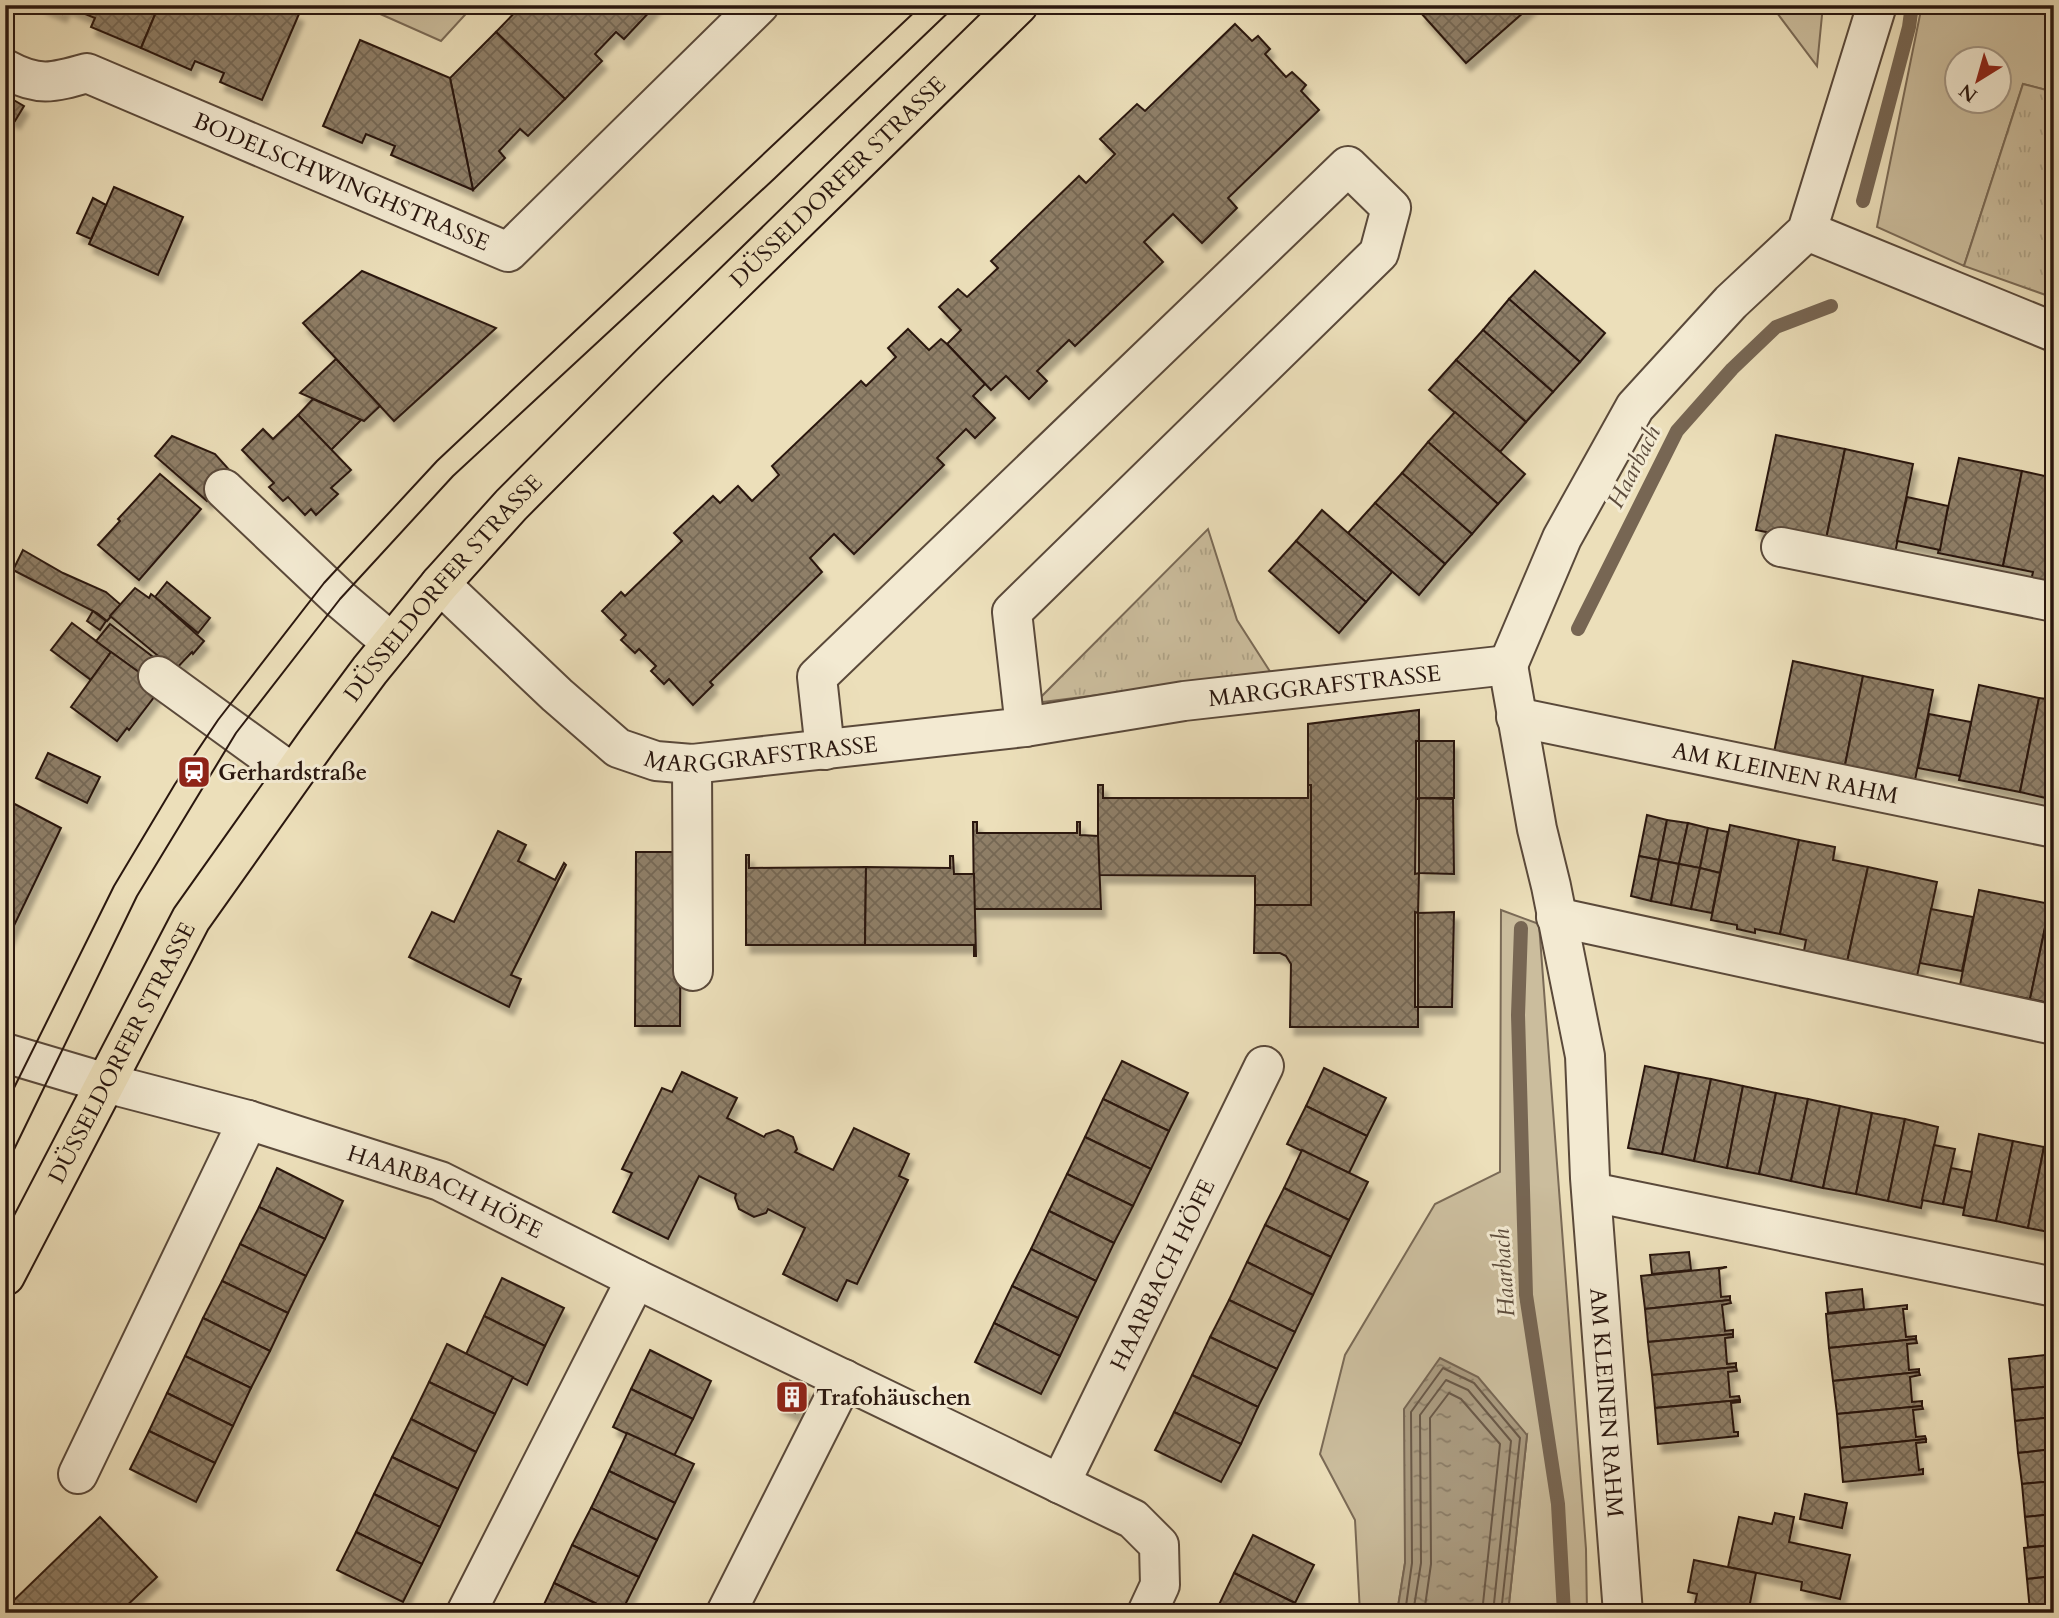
<svg xmlns="http://www.w3.org/2000/svg" width="2059" height="1618" viewBox="0 0 2059 1618" font-family="Cardo,serif">
<style>
.grass{fill:#cbbd9d;stroke:#7a6a56;stroke-width:2;fill-rule:evenodd}
.park{fill:url(#park-tufts);stroke:#7a6a56;stroke-width:2}
.water{fill:url(#water-ripples);stroke:#776653;stroke-width:2}
.lines{fill:none;stroke-linecap:round;stroke-linejoin:round}
.shore{stroke:#6a5948;stroke-width:2}
.stream{stroke:#776653;stroke-width:14}
.building{fill:url(#building-cross-hatch);stroke:#2a170f;stroke-width:2;filter:url(#shadow)}
.minor-casing{stroke:#5a493a;stroke-width:42}
.major-casing{stroke:#2a170f;stroke-width:42}
.minor{stroke:#f3ead2;stroke-width:38}
.major{stroke:#ecdfba;stroke-width:38}
.tram{stroke:#2a170f;stroke-width:2}
.labels{text-anchor:middle;dominant-baseline:central;stroke-width:6;stroke-linejoin:round;paint-order:stroke}
.street-label{font-size:23px;fill:#2a170f;stroke:#f3ead2}
.poi-label{font-size:23px;font-weight:bold;fill:#2a170f;stroke:#f3ead2;text-anchor:start}
.water-label{font-size:24px;font-style:italic;fill:#5d4c3c;stroke:#f3ead2}
</style>
<defs>
<pattern id="park-tufts" width="24" height="20" patternUnits="userSpaceOnUse" patternTransform="scale(1.75)"><rect width="24" height="20" fill="#cbbd9d"/><path d="M3 7l-1-3M5 7V3M7 7l1-3M15 17l-1-3M17 17v-4M19 17l1-3" fill="none" stroke="#aea286"/></pattern>
<pattern id="water-ripples" width="26" height="14" patternUnits="userSpaceOnUse" patternTransform="scale(1.75)"><rect width="26" height="14" fill="#aa9b80"/><path d="M2 4q2-2 4 0t4 0M15 11q2-2 4 0t4 0" fill="none" stroke="#8b7d67"/></pattern>
<pattern id="building-cross-hatch" width="8" height="8" patternUnits="userSpaceOnUse" patternTransform="scale(1.75)"><rect width="8" height="8" fill="#8f7f68"/><path d="M0 0l8 8M0 8l8-8" fill="none" stroke="#756754"/></pattern>
<filter id="shadow"><feDropShadow dx="4.5" dy="8" stdDeviation="2" flood-color="#0004"/></filter>
</defs>
<rect width="100%" height="100%" fill="#ecdfba"/>
<filter id="stains"><feTurbulence type="fractalNoise" baseFrequency=".00286" numOctaves="4"/><feColorMatrix values="0 0 0 0 .2 0 0 0 0 .09 0 0 0 0 .02 0 0 0 .5 -.17"/></filter>
<radialGradient id="worn" r=".72"><stop offset=".6" stop-color="#630" stop-opacity="0"/><stop offset="1" stop-color="#630" stop-opacity=".3"/></radialGradient>
<g class="grass">
<path d="M360,5H474L441,41Z"/>
<path d="M1771,5H1823L1817,66Z"/>
<path d="M1922,5H2054V92L2023,84L1964,266L1877,227ZM1958,60H2000V102H1958Z"/>
<path d="M1501,910L1539,924L1586,1549L1587,1613H1508L1527,1435L1405,1563L1397,1613H1360L1355,1520L1320,1454L1345,1355L1435,1204L1500,1172Z"/>
</g>
<g class="park">
<path d="M2023,84L2054,92V298L1964,266Z"/>
<path d="M1208,529L1237,620L1271,673L1035,703Z"/>
</g>
<path class="water" d="M1440,1358L1478,1377L1527,1435L1508,1613H1397L1405,1563L1404,1409Z"/>
<g class="lines">
<g class="shore">
<path d="M1405,1613L1412,1563L1411,1412L1443,1368L1474,1383L1520,1438L1501,1613"/>
<path d="M1413,1613L1421,1563L1420,1415L1446,1380L1468,1390L1511,1441L1493,1613"/>
<path d="M1424,1613L1431,1564L1430,1418L1449,1393L1461,1399L1500,1444L1482,1613"/>
</g>
<g class="stream">
<path d="M1863,201L1909,27L1912,5"/>
<path d="M1578,629L1677,431L1732,369L1776,327L1831,306"/>
<path d="M1521,928L1518,1015L1526,1295L1558,1504L1564,1613"/>
</g>
</g>
<g class="building">
<path d="M41,5H159L141,48L91,27L95,18L66,6L62,14Z"/>
<path d="M159,5H278L299,14L262,100L220,82L224,73L195,61L191,70L141,48Z"/>
<path d="M522,5H656L624,39L616,32L595,54L602,61L565,99L496,32Z"/>
<path d="M1430,5H1532L1466,63L1421,13Z"/>
<path d="M1235,24L1252,41L1258,36L1270,49L1265,54L1286,77L1292,72L1306,85L1301,91L1319,110L1228,198L1237,208L1202,243L1173,214L1144,242L1163,262L1075,346L1069,340L1037,371L1047,381L1029,399L1006,376L991,390L947,344L961,330L939,307L958,289L967,297L998,268L991,261L1079,176L1086,183L1115,154L1100,139L1137,104L1145,111Z"/>
<path d="M496,32L565,99L528,136L520,129L499,151L505,158L473,190L450,78Z"/>
<path d="M360,40L450,78L473,190L391,155L395,146L366,134L362,143L323,126Z"/>
<path d="M5,95L24,106L15,121L5,115Z"/>
<path d="M114,187L183,217L158,275L89,244Z"/>
<path d="M93,198L106,205L91,239L77,233Z"/>
<path d="M362,271L496,328L394,421L303,323Z"/>
<path d="M1535,271L1605,333L1580,362L1509,299Z"/>
<path d="M1509,299L1580,362L1553,392L1483,330Z"/>
<path d="M908,329L929,350L941,339L947,344L985,384L973,396L995,418L975,438L966,429L937,458L944,465L854,554L834,534L810,558L822,572L710,682L713,685L693,705L669,679L664,684L651,671L656,666L639,649L635,653L621,640L626,635L602,611L621,592L625,596L682,541L674,533L713,496L720,503L738,486L752,501L779,475L772,466L861,381L866,386L896,357L888,348Z"/>
<path d="M1483,330L1553,392L1526,422L1456,360Z"/>
<path d="M336,359L380,406L364,421L300,393Z"/>
<path d="M1456,360L1526,422L1500,452L1429,390Z"/>
<path d="M313,399L361,420L331,450L298,415Z"/>
<path d="M1455,412L1525,474L1498,504L1428,442Z"/>
<path d="M298,415L351,470L331,488L338,494L316,515L311,509L305,515L288,497L283,501L269,487L274,483L242,450L263,429L273,439Z"/>
<path d="M1776,435L1845,449L1825,544L1756,530Z"/>
<path d="M172,436L215,454L232,473L207,501L155,456Z"/>
<path d="M1428,442L1498,504L1472,534L1402,473Z"/>
<path d="M1845,449L1913,464L1894,558L1825,544Z"/>
<path d="M1959,458L2022,471L2003,566L1938,553Z"/>
<path d="M2022,471L2054,478V590L2030,585L2033,572L2003,566Z"/>
<path d="M1402,473L1472,534L1445,564L1375,503Z"/>
<path d="M160,474L201,509L139,580L98,545L120,521L118,519Z"/>
<path d="M1907,497L1948,506L1940,550L1897,541Z"/>
<path d="M1375,503L1445,564L1419,595L1348,533Z"/>
<path d="M1322,510L1392,572L1366,602L1296,541Z"/>
<path d="M1296,541L1366,602L1339,633L1269,571Z"/>
<path d="M23,550L63,573L106,592L121,605L107,621L97,613L13,570Z"/>
<path d="M167,582L210,618L198,633L155,597Z"/>
<path d="M135,588L149,598L151,594L155,597L204,641L193,654L192,652L175,670L110,616Z"/>
<path d="M93,611L106,621L100,630L87,621Z"/>
<path d="M72,623L111,652L91,680L51,650Z"/>
<path d="M110,624L161,663L149,680L96,641Z"/>
<path d="M111,652L161,688L129,730L127,728L117,741L71,707Z"/>
<path d="M1793,661L1863,676L1844,770L1773,757Z"/>
<path d="M1863,676L1933,690L1914,785L1844,770Z"/>
<path d="M1979,685L2039,698L2020,792L1959,780Z"/>
<path d="M2039,698L2054,700V800L2020,792Z"/>
<path d="M1419,710V741H1416V798L1419,799H1416L1415,874L1419,873L1418,913L1415,912V1007H1418V1027H1290L1291,964L1286,956L1280,953H1254L1255,905H1311V785H1308V724Z"/>
<path d="M1929,714L1971,722L1960,776L1918,768Z"/>
<rect x="1419" y="741" width="35" height="57"/>
<path d="M48,753L100,777L87,803L36,778Z"/>
<path d="M1098,785H1103V798H1308V785H1311V905H1255V876L1098,875Z"/>
<path d="M1419,798L1453,799L1454,874L1419,873Z"/>
<path d="M5,799L61,828L8,938H5Z"/>
<path d="M1647,815L1667,820L1659,860L1639,856Z"/>
<path d="M1667,820L1688,823L1679,864L1659,860Z"/>
<path d="M973,822H977V833H1077V822H1080V835L1098,836L1101,909H974Z"/>
<path d="M1688,823L1708,828L1700,868L1679,864Z"/>
<path d="M1730,825L1799,840L1780,934L1755,929V933L1737,929V925L1711,920Z"/>
<path d="M1708,828L1728,832L1720,873L1700,868Z"/>
<path d="M498,831L526,845L518,861L555,880L564,863L566,865L511,975L521,979L509,1007L409,957L432,912L454,922Z"/>
<path d="M1799,840L1835,847L1833,860L1868,867L1847,962L1803,956L1806,940L1780,934Z"/>
<path d="M636,852H681L680,1026H635Z"/>
<path d="M746,855H749V868L866,867L865,945H746Z"/>
<path d="M950,856H953L954,874H974L976,956H974V945H865L866,867L950,868Z"/>
<path d="M1639,856L1659,860L1651,901L1631,896Z"/>
<path d="M1659,860L1679,864L1671,905L1651,901Z"/>
<path d="M1679,864L1700,868L1691,909L1671,905Z"/>
<path d="M1868,867L1937,882L1917,976L1847,962Z"/>
<path d="M1700,868L1720,873L1712,913L1691,909Z"/>
<path d="M1979,890L2050,904L2030,999L2004,994L2003,998L1985,994L1986,990L1960,985Z"/>
<path d="M2050,904L2054,905V1004L2030,999Z"/>
<path d="M1931,909L1973,917L1962,971L1920,963Z"/>
<path d="M1454,912L1452,1007H1418V913Z"/>
<path d="M1122,1061L1188,1093L1169,1131L1103,1099Z"/>
<path d="M1645,1066L1679,1073L1662,1154L1628,1148Z"/>
<path d="M1324,1068L1386,1098L1367,1136L1306,1106Z"/>
<path d="M682,1072L737,1098L727,1118L764,1137L766,1134L778,1130L793,1137L797,1149L795,1152L833,1170L854,1128L909,1154L899,1176L908,1180L857,1284L847,1280L837,1301L783,1274L805,1228L768,1209L766,1213L754,1217L739,1209L735,1198L736,1194L699,1176L668,1239L613,1212L632,1173L622,1169L662,1088L672,1092Z"/>
<path d="M1679,1073L1711,1079L1694,1161L1662,1154Z"/>
<path d="M1711,1079L1743,1086L1727,1168L1694,1161Z"/>
<path d="M1743,1086L1776,1093L1759,1174L1727,1168Z"/>
<path d="M1776,1093L1808,1099L1791,1181L1759,1174Z"/>
<path d="M1103,1099L1169,1131L1151,1169L1085,1137Z"/>
<path d="M1808,1099L1840,1106L1823,1188L1791,1181Z"/>
<path d="M1306,1106L1367,1136L1349,1173L1287,1144Z"/>
<path d="M1840,1106L1872,1113L1856,1194L1823,1188Z"/>
<path d="M1872,1113L1905,1119L1888,1201L1856,1194Z"/>
<path d="M1905,1119L1938,1127L1921,1208L1888,1201Z"/>
<path d="M1979,1134L2013,1141L1996,1221L1963,1215Z"/>
<path d="M1085,1137L1151,1169L1133,1206L1067,1174Z"/>
<path d="M2013,1141L2044,1147L2028,1228L1996,1221Z"/>
<path d="M1934,1145L1955,1149L1943,1204L1922,1200Z"/>
<path d="M2044,1147L2054,1149V1233L2028,1228Z"/>
<path d="M1302,1150L1368,1182L1349,1220L1284,1188Z"/>
<path d="M277,1168L343,1201L325,1239L259,1207Z"/>
<path d="M1951,1168L1972,1172L1964,1208L1943,1204Z"/>
<path d="M1067,1174L1133,1206L1114,1243L1049,1211Z"/>
<path d="M1284,1188L1349,1220L1331,1257L1265,1225Z"/>
<path d="M259,1207L325,1239L306,1276L240,1244Z"/>
<path d="M1049,1211L1114,1243L1096,1281L1031,1249Z"/>
<path d="M1265,1225L1331,1257L1313,1295L1247,1262Z"/>
<path d="M240,1244L306,1276L288,1313L222,1281Z"/>
<path d="M1031,1249L1096,1281L1078,1318L1012,1286Z"/>
<path d="M1689,1252L1691,1270L1652,1274L1650,1255Z"/>
<path d="M1247,1262L1313,1295L1295,1332L1229,1300Z"/>
<path d="M1727,1267L1719,1269L1721,1297L1730,1296V1300L1645,1309L1641,1276Z"/>
<path d="M502,1278L564,1308L545,1346L484,1316Z"/>
<path d="M222,1281L288,1313L270,1351L203,1318Z"/>
<path d="M1012,1286L1078,1318L1060,1356L994,1323Z"/>
<path d="M1862,1289L1864,1309L1828,1313L1826,1293Z"/>
<path d="M1229,1300L1295,1332L1277,1369L1210,1337Z"/>
<path d="M1730,1300L1731,1303L1722,1305L1725,1331L1733,1330V1334L1648,1342L1645,1309Z"/>
<path d="M1907,1305V1309H1903L1906,1337L1916,1336V1339L1829,1348L1826,1314Z"/>
<path d="M484,1316L545,1346L527,1385L466,1354Z"/>
<path d="M203,1318L270,1351L251,1388L185,1356Z"/>
<path d="M994,1323L1060,1356L1041,1394L975,1362Z"/>
<path d="M1733,1334V1337L1725,1338L1727,1364L1736,1363V1367L1652,1375L1648,1342Z"/>
<path d="M1210,1337L1277,1369L1258,1407L1192,1375Z"/>
<path d="M1916,1339L1917,1343L1907,1344L1909,1370L1919,1369V1372L1833,1381L1829,1348Z"/>
<path d="M447,1344L513,1377L495,1414L429,1382Z"/>
<path d="M650,1350L711,1381L693,1419L631,1389Z"/>
<path d="M2054,1354V1386L2012,1390L2009,1359Z"/>
<path d="M185,1356L251,1388L233,1426L167,1393Z"/>
<path d="M1736,1367L1737,1371L1728,1372L1730,1397L1739,1396L1740,1400L1655,1408L1652,1375Z"/>
<path d="M1919,1372L1920,1375L1910,1377L1912,1402L1922,1401V1406L1837,1414L1833,1381Z"/>
<path d="M1192,1375L1258,1407L1241,1444L1174,1412Z"/>
<path d="M790,1381L806,1388L795,1413L778,1405Z"/>
<path d="M429,1382L495,1414L476,1452L411,1419Z"/>
<path d="M2054,1386V1417L2015,1421L2012,1390Z"/>
<path d="M631,1389L693,1419L674,1456L613,1427Z"/>
<path d="M167,1393L233,1426L215,1463L149,1431Z"/>
<path d="M1740,1400V1402L1731,1403L1734,1432H1738V1436L1658,1444L1655,1408Z"/>
<path d="M1922,1406L1923,1409L1913,1410L1916,1437L1925,1436L1926,1439L1840,1448L1837,1414Z"/>
<path d="M1174,1412L1241,1444L1221,1482L1155,1450Z"/>
<path d="M2054,1417V1449L2018,1453L2015,1421Z"/>
<path d="M411,1419L476,1452L458,1489L392,1457Z"/>
<path d="M149,1431L215,1463L196,1502L130,1469Z"/>
<path d="M627,1433L694,1464L675,1503L609,1471Z"/>
<path d="M1926,1439V1442L1916,1443L1919,1470L1923,1469V1474L1843,1482L1840,1448Z"/>
<path d="M2054,1449V1481L2022,1484L2018,1453Z"/>
<path d="M392,1457L458,1489L440,1527L374,1494Z"/>
<path d="M609,1471L675,1503L657,1540L591,1508Z"/>
<path d="M2054,1481V1514L2025,1517L2022,1484Z"/>
<path d="M374,1494L440,1527L422,1564L356,1532Z"/>
<path d="M1805,1494L1847,1503L1842,1528L1800,1519Z"/>
<path d="M591,1508L657,1540L639,1577L572,1545Z"/>
<path d="M1775,1513L1794,1517L1789,1542L1850,1555L1840,1599L1801,1590L1802,1582L1728,1567L1739,1517L1772,1524Z"/>
<path d="M2054,1514V1545L2028,1547L2025,1517Z"/>
<path d="M100,1517L157,1577L119,1613H18L10,1604Z"/>
<path d="M356,1532L422,1564L403,1602L337,1570Z"/>
<path d="M1253,1535L1314,1565L1295,1603L1234,1573Z"/>
<path d="M572,1545L639,1577L621,1613H615L554,1583Z"/>
<path d="M2054,1545V1576L2027,1579L2024,1548Z"/>
<path d="M1694,1560L1756,1573L1748,1613H1693L1697,1594L1688,1592Z"/>
<path d="M1234,1573L1295,1603L1290,1613L1216,1611Z"/>
<path d="M2054,1576V1608L2030,1611L2027,1579Z"/>
<path d="M554,1583L615,1613H540Z"/>
</g>
<g class="lines">
<defs>
<g id="minor">
<path id="s1" d="M5,69C38,87 52,83 87,73L508,252L759,5"/>
<path d="M1807,231L2054,332"/>
<path d="M224,489L340,599L392,643"/>
<path d="M1781,547L2054,602"/>
<path id="s2" d="M440,584L557,695L618,748L656,761L692,764L1025,727L1184,701L1508,665"/>
<path id="s3" d="M1508,665L1537,829L1551,886L1585,1056L1590,1178L1623,1613"/>
<path d="M1508,665L1562,538L1635,407L1731,302L1807,231L1877,5"/>
<path d="M158,676L293,774"/>
<path id="s4" d="M1516,717L2054,828"/>
<path d="M825,750L817,677L1348,166L1391,208L1379,253L1012,612L1025,727"/>
<path d="M692,764L693,971"/>
<path d="M1556,917L2054,1025"/>
<path id="s5" d="M5,1053L106,1083L248,1120L440,1181L636,1279L1133,1519L1159,1545L1160,1585L1147,1613"/>
<path d="M1592,1192L2054,1287"/>
<path d="M78,1474L248,1120"/>
<path id="s6" d="M1060,1484L1264,1066"/>
<path d="M466,1613L636,1279"/>
<path d="M726,1613L844,1379"/>
</g>
<g id="major">
<path id="s7" d="M5,1276L191,919L318,740L370,670L440,584L511,505L651,364L1018,5"/>
</g>
</defs>
<use href="#minor" class="minor-casing"/>
<use href="#major" class="major-casing"/>
<use href="#minor" class="minor"/>
<use href="#major" class="major"/>
<g class="tram">
<path d="M5,1106L114,886L175,784L218,720L324,583L437,461L922,5"/>
<path d="M5,1168L137,896L236,733L340,599L453,476L775,178L956,5"/>
</g>
</g>
<defs>
<symbol id="station-square" viewBox="-11 -11 22 22"><rect x="-9" y="-9" width="18" height="18" rx="4" fill="#8f2418" stroke="#f3ead2"/><path d="M-3-6H3Q5-6 5-4V2Q5 4 3 4L4.5 6H3L1.5 4h-3L-3 6H-4.5L-3 4Q-5 4-5 2V-4Q-5-6-3-6ZM-3.5-4v3h7v-3ZM-3.5 1v1.5H-2V1ZM2 1v1.5H3.5V1Z" fill="#fff"/></symbol>
<symbol id="building-square" viewBox="-11 -11 22 22"><rect x="-9" y="-9" width="18" height="18" rx="4" fill="#8f2418" stroke="#f3ead2"/><path d="M-4-6H4V6H1V3H-1V6H-4ZM-2.5-4.3h1.7v1.8h-1.7ZM.8-4.3h1.7v1.8H.8ZM-2.5-1h1.7V.8h-1.7ZM.8-1h1.7V.8H.8Z" fill="#fff"/></symbol>
</defs>
<g fill-rule="evenodd">
<use href="#station-square" x="175" y="753" width="38" height="38"/>
<use href="#building-square" x="773" y="1378" width="38" height="38"/>
</g>
<g class="labels">
<g class="street-label">
<text stroke="none"><textPath href="#s7" startOffset="1386">DÜSSELDORFER STRASSE</textPath></text>
<text stroke="none"><textPath href="#s1" startOffset="362">BODELSCHWINGHSTRASSE</textPath></text>
<text stroke="none"><textPath href="#s7" startOffset="819">DÜSSELDORFER STRASSE</textPath></text>
<text stroke="none"><textPath href="#s2" startOffset="956">MARGGRAFSTRASSE</textPath></text>
<text stroke="none"><textPath href="#s2" startOffset="388">MARGGRAFSTRASSE</textPath></text>
<text stroke="none"><textPath href="#s4" startOffset="275">AM KLEINEN RAHM</textPath></text>
<text stroke="none"><textPath href="#s7" startOffset="252">DÜSSELDORFER STRASSE</textPath></text>
<text stroke="none"><textPath href="#s5" startOffset="462">HAARBACH HÖFE</textPath></text>
<text stroke="none"><textPath href="#s6" startOffset="233">HAARBACH HÖFE</textPath></text>
<text stroke="none"><textPath href="#s3" startOffset="746">AM KLEINEN RAHM</textPath></text>
</g>
<g class="poi-label">
<text x="218" y="772">Gerhardstraße</text>
<text x="816" y="1397">Trafohäuschen</text>
</g>
<g class="water-label">
<text transform="translate(1634 467) rotate(-63)">Haarbach</text>
<text transform="translate(1504 1273) rotate(-94)">Haarbach</text>
</g>
</g>
<rect width="2059" height="1618" fill="none" stroke="#ecdfba" stroke-width="28"/>
<rect x="7" y="7" width="2045" height="1604" fill="none" stroke="#2a170f" stroke-width="3.5"/>
<rect x="14" y="14" width="2031" height="1590" fill="none" stroke="#2a170f" stroke-width="2"/>
<g transform="translate(1978 80) rotate(217)"><circle r="33" fill="#f3ead2" stroke="#a39684" stroke-width="2"/>
<path d="M0-5L12 26L0 18L-12 26Z" fill="#8f2418"/>
<text y="-10" font-size="19" font-weight="bold" text-anchor="middle" fill="#2a170f">N</text>
</g>
<rect width="100%" height="100%" filter="url(#stains)"/>
<rect width="100%" height="100%" fill="url(#worn)"/>
</svg>
